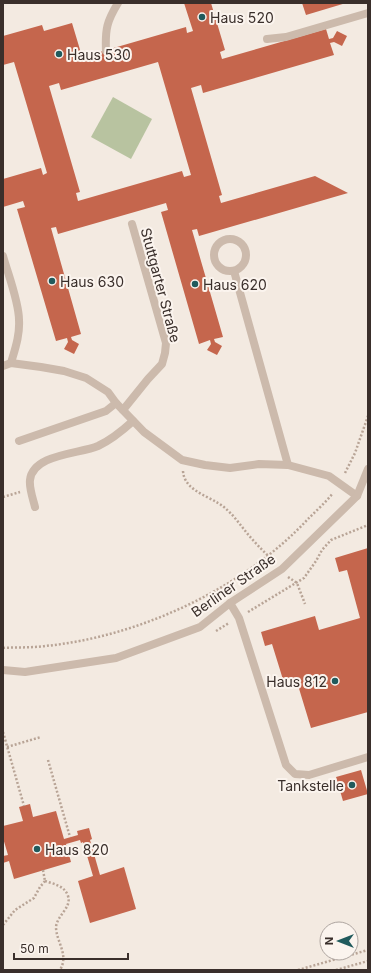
<svg xmlns="http://www.w3.org/2000/svg" width="371" height="973" viewBox="0 0 371 973" font-family="Inter,sans-serif">
<style>
.green{fill:#b8c3a0}
.building{fill:#c5664d;fill-rule:evenodd}
.lines{fill:none;stroke-linecap:round;stroke-linejoin:round}
.path{stroke:#b8a496;stroke-width:2.5;stroke-dasharray:2 2;stroke-linecap:butt}
.service{stroke:#ccbaac;stroke-width:8}
.poi-dot{fill:#205a5c;stroke:#fbf4ee;stroke-width:1.5}
.labels{text-anchor:middle;dominant-baseline:central;stroke-width:4;stroke-linejoin:round;paint-order:stroke}
.poi-label{font-size:14px;fill:#3a2f2b;stroke:#fbf4ee;text-anchor:start}
.street-label{font-size:14px;fill:#3a2f2b;stroke:#fbf4ee}
</style>
<rect width="100%" height="100%" fill="#f3eae1"/>
<path class="green" d="M113,97L152,119L131,159L91,137Z"/>
<g class="building">
<path d="M184,3H211L225,50L220,52L222,59L326,29L329,39L333,38L337,31L347,36L342,46L334,42L330,43L334,55L203,93L201,85L191,88L222,195L219,196L221,203L315,176L348,193L199,236L197,229L192,230L223,337L214,339L215,342L222,346L217,355L207,350L211,344L210,340L199,344L161,212L168,210L166,203L58,234L56,227L51,228L81,334L71,337L72,340L79,344L74,354L64,349L68,342L67,338L56,341L17,209L25,207L23,201L3,207V179L41,168L43,175L47,173L14,62L3,65V36L42,25L44,31L72,23L81,53L78,54L79,58L186,27L187,33L193,31ZM158,62L191,175L184,177L182,171L78,201L76,193L80,192L49,86L59,83L61,90Z"/>
<path d="M302,3H346L306,15Z"/>
<path d="M368,548V712L311,728L297,682L285,686L272,644L265,646L261,632L315,616L319,630L360,618L347,570L339,572L335,558Z"/>
<path d="M361,770L368,794L343,801L336,777Z"/>
<path d="M30,804L33,817L56,811L64,839L78,835L77,831L89,828L92,839L90,840L100,875L124,867L136,909L90,923L78,881L93,876L83,842L81,843L80,840L66,844L71,862L14,879L9,861L3,863V856L8,855L3,838V826L23,821L19,807Z"/>
</g>
<g class="lines">
<g class="path">
<path d="M183,471C184,489 205,495 218,503C233,512 241,527 252,539C259,547 266,554 274,561"/>
<path d="M345,473L355,453L368,416"/>
<path d="M3,497L20,492"/>
<path d="M288,577L297,583L305,604"/>
<path d="M248,612L304,578L316,561L322,550L331,540L368,525"/>
<path d="M216,631L229,623"/>
<path d="M3,648C17,647 31,648 45,646C139,637 244,588 308,519C316,511 326,502 333,493"/>
<path d="M3,732L24,806"/>
<path d="M7,747L41,737"/>
<path d="M48,760L70,837"/>
<path d="M43,870L45,881"/>
<path d="M45,881C54,884 65,886 68,896C72,908 56,916 56,928C57,943 69,955 60,970"/>
<path d="M3,925L15,910L34,898L40,887L45,881"/>
<path d="M298,970L368,950"/>
<path d="M336,970L368,961"/>
</g>
<g class="service">
<path d="M267,39L286,37L368,13"/>
<path d="M106,51C105,29 107,21 118,3"/>
<circle cx="230" cy="255" r="16"/>
<path d="M3,256C8,274 19,302 19,320C20,335 15,349 11,363"/>
<path d="M234,271L288,465"/>
<path d="M3,366L11,363L41,367L64,371L86,378L108,392L116,403L144,432L182,460L205,465L230,468L259,464L288,465L329,476L357,496"/>
<path d="M123,410L148,379L162,364L165,353L166,343L132,224"/>
<path d="M19,441L106,411L116,403"/>
<path d="M35,507C33,499 29,488 30,480C33,454 79,454 98,446C111,440 122,431 133,421"/>
<path d="M230,603L239,618L286,765L295,774L309,775L368,757"/>
<path d="M3,670L25,672L116,658L200,627L230,603L282,569L357,496L368,469"/>
</g>
</g>
<g class="poi-dot">
<circle cx="202" cy="17" r="4"/>
<circle cx="59" cy="54" r="4"/>
<circle cx="52" cy="281" r="4"/>
<circle cx="195" cy="284" r="4"/>
<circle cx="335" cy="681" r="4"/>
<circle cx="352" cy="785" r="4"/>
<circle cx="37" cy="849" r="4"/>
</g>
<g class="labels">
<g class="poi-label">
<text x="210" y="17">Haus 520</text>
<text x="67" y="54">Haus 530</text>
<text x="60" y="281">Haus 630</text>
<text x="203" y="284">Haus 620</text>
<text x="327" y="681" text-anchor="end">Haus 812</text>
<text x="344" y="785" text-anchor="end">Tankstelle</text>
<text x="45" y="849">Haus 820</text>
</g>
<g class="street-label">
<text transform="translate(161 285) rotate(75)">Stuttgarter Straße</text>
<text transform="translate(233 585) rotate(-35)">Berliner Straße</text>
</g>
</g>
<rect width="371" height="973" fill="none" stroke="#3a2f2b" stroke-width="8"/>
<g transform="translate(339 941) rotate(270)"><circle r="19" fill="#fbf4ee" stroke="#aea5a0"/>
<path d="M0-3L7 15L0 10L-7 15Z" fill="#205a5c"/>
<text y="-6" font-size="11" font-weight="bold" text-anchor="middle" fill="#3a2f2b">N</text>
</g>
<path d="M14 953v6h114v-6" fill="none" stroke="#3a2f2b" stroke-width="2"/>
<text x="20" y="953" font-size="12" fill="#3a2f2b" stroke="#fbf4ee" stroke-width="3" paint-order="stroke">50 m</text>
</svg>
